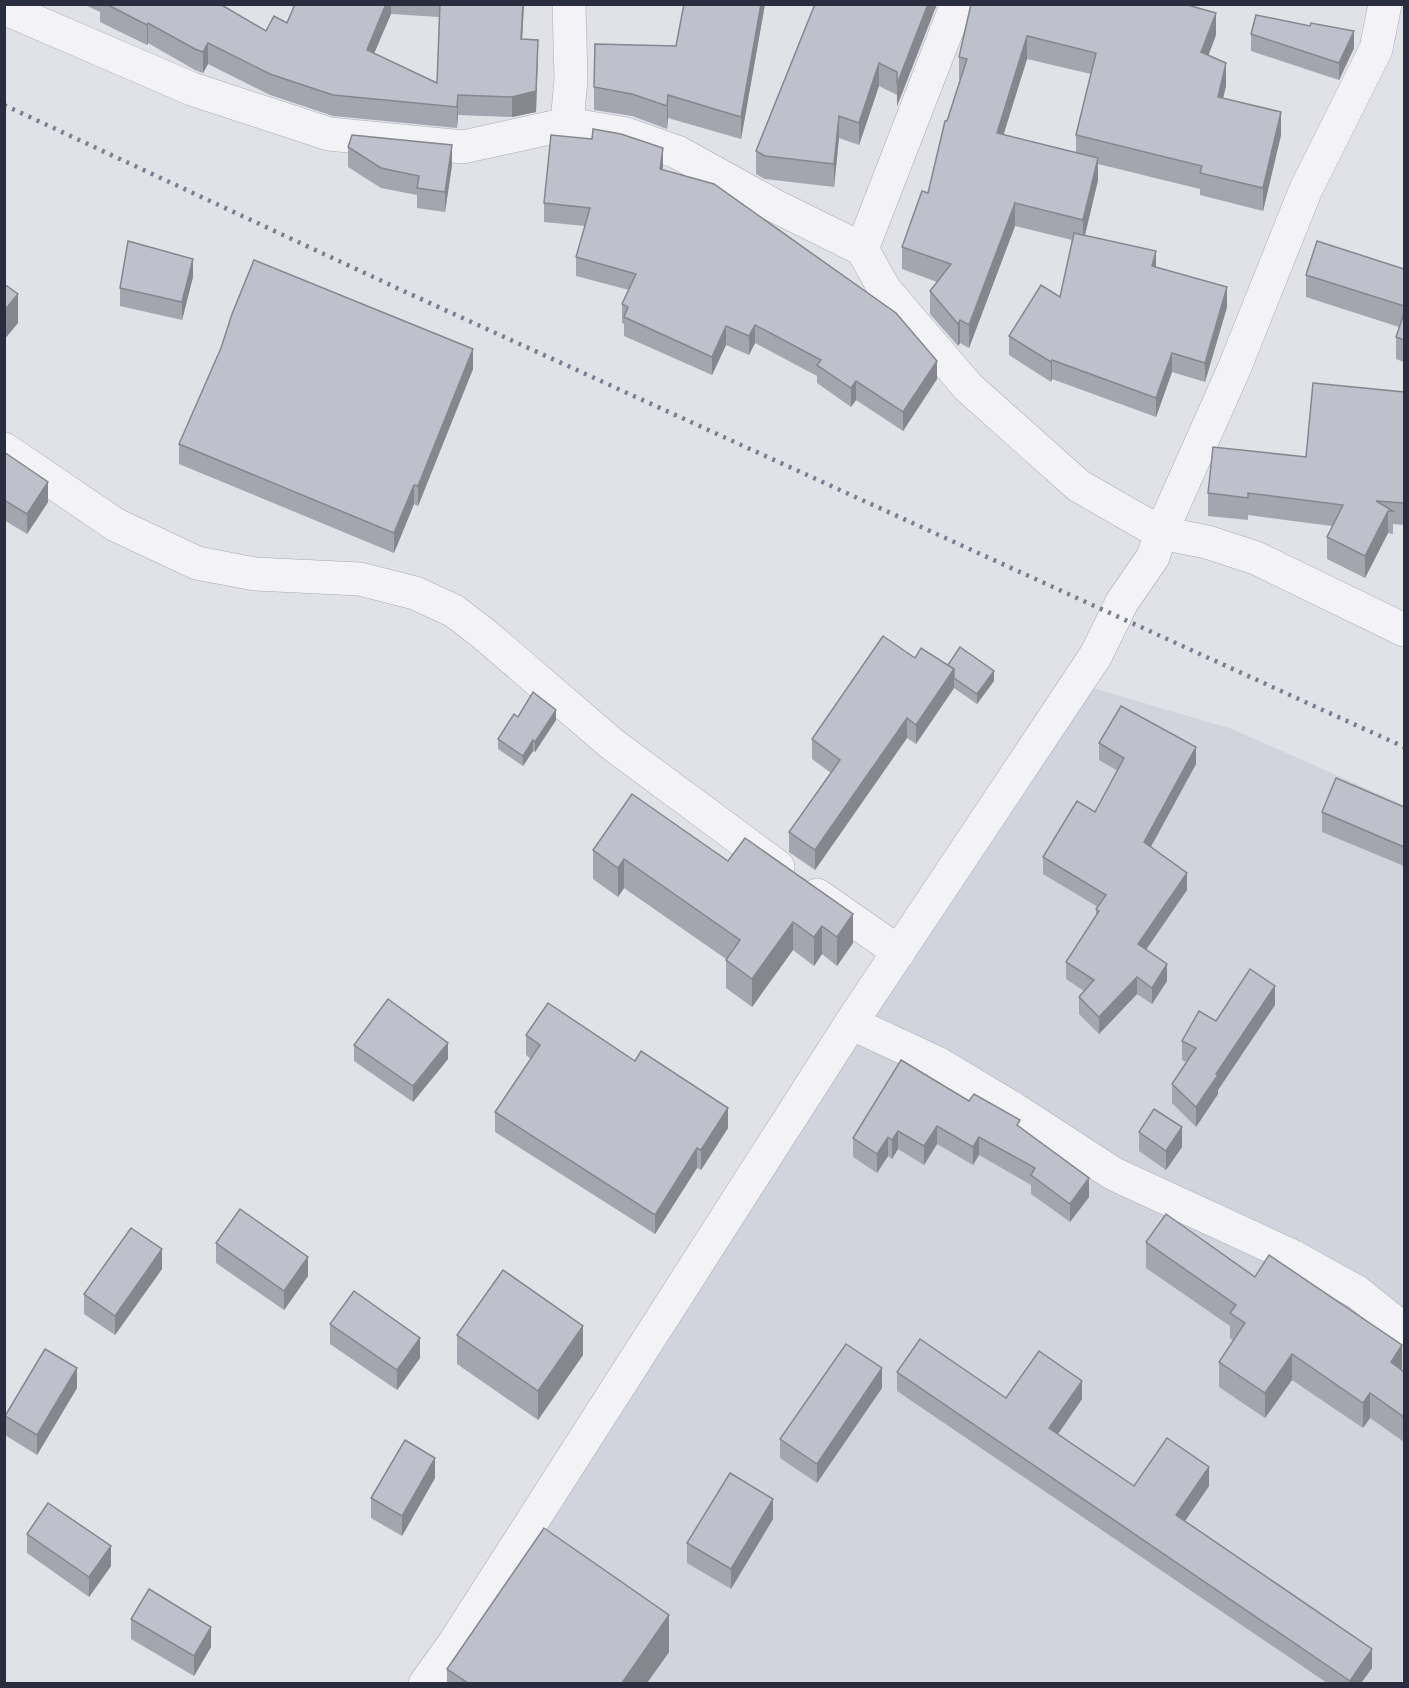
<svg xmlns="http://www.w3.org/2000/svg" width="1409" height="1688" viewBox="0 0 1409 1688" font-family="'DejaVu Sans',sans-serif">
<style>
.built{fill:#d2d4dd}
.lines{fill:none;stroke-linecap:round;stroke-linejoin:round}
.minor-casing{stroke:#a9abb5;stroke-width:34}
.tertiary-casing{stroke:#a9abb5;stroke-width:34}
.minor{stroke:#f3f3f7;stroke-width:33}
.tertiary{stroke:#f3f3f7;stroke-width:33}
.rail{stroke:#7a7e91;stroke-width:4.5;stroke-dasharray:3 6;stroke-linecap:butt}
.wall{fill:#a3a5af;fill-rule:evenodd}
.shaded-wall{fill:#85868e}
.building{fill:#bec0cb;stroke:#85868e;stroke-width:1.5}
</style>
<rect width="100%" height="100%" fill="#e0e2e8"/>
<path class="built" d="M1086,686L1232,729L1404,805V1683L424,1684Z"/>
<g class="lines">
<defs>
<g id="minor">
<path d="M4,8L192,89L329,134L463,147L567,124L626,134L677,152L773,205L862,249L885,290L968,387L1079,486L1161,533L1234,369L1306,189L1376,49L1385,4"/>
<path d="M567,124L571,79L569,4"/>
<path d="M862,249L957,4"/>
<path d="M4,449L116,525L197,563L255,574L360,579L415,593L454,611L484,634L612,744L778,867"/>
<path d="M817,895L899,952"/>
<path d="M851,1023L937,1063L1014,1109L1114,1174L1292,1256L1357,1292L1404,1330"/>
</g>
<path id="tertiary" d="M425,1684L455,1642L851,1023L1096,655L1122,602L1153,557L1161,533L1207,542L1256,558L1404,630"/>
</defs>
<use href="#minor" class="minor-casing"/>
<use href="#tertiary" class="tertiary-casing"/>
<use href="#minor" class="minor"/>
<use href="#tertiary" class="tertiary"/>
<path class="rail" d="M4,105L399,289L1404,747"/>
</g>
<g class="wall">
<path d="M83,4H220L266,31L287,23L295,4H524L522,39L538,60L536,112L512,117L458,115L457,128L333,116L270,95L208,64L203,73L195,70L148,43L147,45L100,22V12ZM391,14L439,17L437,83L374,53Z"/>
<path d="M684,4H765L741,139L668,118L667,129L632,116L594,110V87L676,46Z"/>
<path d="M937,4L897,106V95L879,86L859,145L839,138L834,187L765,179L756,174V151Z"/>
<path d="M971,4L1216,35L1208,56L1226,86L1223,98L1281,135L1263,211L1200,195V189L1098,164V180L1085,235L1156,267L1227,307L1205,382L1172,372L1156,417L1052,379L1051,382L1009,355V336L1060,297L1072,240L1015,226L969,348L960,343L958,346L930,314V291L937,282L902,269V247L928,193L947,121L960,80L959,79V57ZM1027,59L1091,74L1076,135V152L1003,135Z"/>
<path d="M1251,34L1354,48L1339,80L1251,51Z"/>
<path d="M348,147L452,165L445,212L417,208V195L381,188L348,167Z"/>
<path d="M662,169L937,379L903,431L856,400L851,407L817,383V376L755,343L749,355L726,345L712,375L624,336V324L622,323V304L629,290L576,276V257L585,226L544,222V203Z"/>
<path d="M1404,269V362L1396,359V337L1399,327L1306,297V275Z"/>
<path d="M193,277L182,320L120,306V288Z"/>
<path d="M473,369L418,506L414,504L394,553L179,464V444Z"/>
<path d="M1404,392V525L1393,524V534L1388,533L1365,578L1327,559V537L1332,526L1248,515V520L1208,516V493L1306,457Z"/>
<path d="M4,452L48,502L27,534L4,520Z"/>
<path d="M915,658L948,665L994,681L977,704L954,688L916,744L907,738L815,870L789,852V832L831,773L812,759V739Z"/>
<path d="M518,717L556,720L535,752L533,751L523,766L498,749V739Z"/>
<path d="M1099,743L1196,764L1151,847L1187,890L1146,950L1167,981L1152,1004L1137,994L1099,1034L1079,1014V997L1084,991L1066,979V962L1096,916V909L1098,907L1043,874V857L1095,812L1118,771L1099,760Z"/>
<path d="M1404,807V866L1322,832V812Z"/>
<path d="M593,850L728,861L853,943L837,966L822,954L814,966L793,950L752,1007L726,988V959L624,888L618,897L593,879Z"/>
<path d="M1275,1005L1218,1090V1094L1196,1127L1172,1103V1084L1186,1062L1182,1060V1041L1216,1021Z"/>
<path d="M526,1035L728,1128L701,1170L697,1168L655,1234L495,1132V1112L531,1059L526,1055Z"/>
<path d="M354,1045L448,1059L413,1102L354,1061Z"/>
<path d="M969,1101L1020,1127L1089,1197L1070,1222L1031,1194V1185L979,1155L973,1165L937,1144L924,1165L898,1149L892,1159L888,1156L877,1173L853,1157V1138Z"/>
<path d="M1139,1132L1182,1147L1166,1170L1139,1151Z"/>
<path d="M1146,1242L1255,1277L1404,1372V1442L1370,1418L1363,1428L1292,1380L1265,1418L1219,1387V1362L1234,1341L1230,1338V1326L1146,1268Z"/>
<path d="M216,1243L308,1276L284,1310L216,1263Z"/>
<path d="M162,1269L115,1335L84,1314V1294Z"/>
<path d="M330,1324L420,1358L397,1390L330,1344Z"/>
<path d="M457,1335L583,1355L538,1420L457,1364Z"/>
<path d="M897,1372L1006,1398L1082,1399L1058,1434L1134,1486H1209L1185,1521L1372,1668L1361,1683H1327L897,1391Z"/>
<path d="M77,1388L37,1455L5,1435V1416Z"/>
<path d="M882,1388L817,1483L780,1458V1439Z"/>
<path d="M435,1478L402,1536L371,1518V1498Z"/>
<path d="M773,1519L731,1589L687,1563V1543Z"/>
<path d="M27,1534L111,1566L89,1597L27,1553Z"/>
<path d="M131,1619L211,1647L194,1676L131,1639Z"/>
<path d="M669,1652L647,1683H447V1669Z"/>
</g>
<g class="shaded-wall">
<path d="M386,4H391V14L367,70V50Z"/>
<path d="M523,4H524L521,60V39Z"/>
<path d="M761,4H765L741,139V117Z"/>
<path d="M928,4H937L897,106V84Z"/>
<path d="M1216,13V35L1201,75V52Z"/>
<path d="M148,23V43L147,45V25Z"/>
<path d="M1354,31V48L1339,80V63Z"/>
<path d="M1027,36V59L997,156V133Z"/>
<path d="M538,40L536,112L512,117V97Z"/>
<path d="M208,43V64L203,73V52Z"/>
<path d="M879,63V86L859,145V123Z"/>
<path d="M1226,63V86L1218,119V97Z"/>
<path d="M458,95V115L457,128V107Z"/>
<path d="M668,95V118L667,129V106Z"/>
<path d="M1281,112V135L1263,211V188Z"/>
<path d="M839,116V138L834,187V164Z"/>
<path d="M452,145V165L445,212V192Z"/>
<path d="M663,148V167L660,188V169Z"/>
<path d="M1098,158V180L1083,243V220Z"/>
<path d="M1015,203V226L969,348V325Z"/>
<path d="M1156,251V270L1152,266Z"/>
<path d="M193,259V277L182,320V302Z"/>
<path d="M1227,287V307L1205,382V363Z"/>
<path d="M18,294V323L4,340V311Z"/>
<path d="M960,320V343L958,346V324Z"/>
<path d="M755,325V343L749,355V336Z"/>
<path d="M726,326V345L712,375V357Z"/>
<path d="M473,349V369L418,506V486Z"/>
<path d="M1172,353V372L1156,417V398Z"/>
<path d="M1052,360V379L1051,382V362Z"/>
<path d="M937,361V379L903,431V412Z"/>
<path d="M856,381V400L851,407V388Z"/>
<path d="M48,482V502L27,534V514Z"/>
<path d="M414,485V504L394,553V533Z"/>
<path d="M1388,511V533L1365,578V556Z"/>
<path d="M954,669V688L916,744V725Z"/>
<path d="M994,671V681L977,704V694Z"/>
<path d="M556,710V720L535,752V742Z"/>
<path d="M907,718V738L815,870V850Z"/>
<path d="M533,740V751L523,766V756Z"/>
<path d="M1196,747V764L1144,859V842Z"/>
<path d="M624,859V888L618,897V868Z"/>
<path d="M1187,873V890L1138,961V944Z"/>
<path d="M853,914V943L837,966V937Z"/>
<path d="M793,922V950L752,1007V979Z"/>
<path d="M822,926V954L814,966V937Z"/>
<path d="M1167,964V981L1152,1004V988Z"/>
<path d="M1137,977V994L1099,1034V1017Z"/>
<path d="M1275,986V1005L1218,1090V1094L1196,1127V1107L1216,1074Z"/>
<path d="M448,1043V1059L413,1102V1086Z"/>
<path d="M728,1108V1128L701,1170V1150Z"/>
<path d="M937,1126V1144L924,1165V1146Z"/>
<path d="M1182,1127V1147L1166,1170V1151Z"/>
<path d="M898,1131V1149L892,1159V1140Z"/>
<path d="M888,1137V1156L877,1173V1154Z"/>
<path d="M979,1137V1155L973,1165V1147Z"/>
<path d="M697,1148V1168L655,1234V1215Z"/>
<path d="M1089,1178V1197L1070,1222V1204Z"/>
<path d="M162,1249V1269L115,1335V1316Z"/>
<path d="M308,1257V1276L284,1310V1291Z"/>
<path d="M583,1326V1355L538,1420V1391Z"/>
<path d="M420,1338V1358L397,1390V1370Z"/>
<path d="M1402,1345V1371L1391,1362Z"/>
<path d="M1292,1354V1380L1265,1418V1393Z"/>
<path d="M77,1368V1388L37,1455V1435Z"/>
<path d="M882,1368V1388L817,1483V1464Z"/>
<path d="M1082,1381V1399L1049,1447V1428Z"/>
<path d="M1370,1393V1418L1363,1428V1403Z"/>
<path d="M435,1458V1478L402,1536V1516Z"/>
<path d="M1209,1467V1486L1176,1534V1515Z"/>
<path d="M773,1499V1519L731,1589V1569Z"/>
<path d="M111,1546V1566L89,1597V1577Z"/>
<path d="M669,1615V1652L647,1683H622Z"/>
<path d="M211,1627V1647L194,1676V1656Z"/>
<path d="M1372,1649V1668L1361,1683H1350V1681Z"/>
</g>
<g class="building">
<path d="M106,4H220L266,31L274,16L287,23L295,4H386L367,50L437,83L440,4H523L521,39L538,40L536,91L512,97L458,95L457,107L333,95L270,74L208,43L203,52L195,49L148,23L147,25Z"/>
<path d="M684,4H761L741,117L668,95L667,106L632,94L594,87L595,44L676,46Z"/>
<path d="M815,4H928L897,84V72L879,63L859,123L839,116L834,164L765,156L756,151Z"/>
<path d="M971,4H1184L1216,13L1201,52L1226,63L1218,97L1281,112L1263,188L1200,173L1202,166L1076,135L1096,53L1027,36L997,133L1098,158L1083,220L1015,203L969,325L960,320L958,324L930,291L951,264L902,247L922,191L928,193L945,121H947L967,59L959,57Z"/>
<path d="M1256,15L1310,26L1311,23L1354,31L1339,63L1251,34Z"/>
<path d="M593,129L621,134L663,148L660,169L714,184L896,313L937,361L903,412L856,381L851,388L817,365L821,360L755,325L749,336L726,326L712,357L624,317L628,307L622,304L636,274L576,257L590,208L544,203L551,135L592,139Z"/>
<path d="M352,135L452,145L445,192L417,188L419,176L381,168L348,147Z"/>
<path d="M1074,233L1156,251L1152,266L1227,287L1205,363L1172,353L1156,398L1052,360L1051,362L1009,336L1041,285L1060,297Z"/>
<path d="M128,241L193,259L182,302L120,288Z"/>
<path d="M1317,241L1404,269V306L1306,275Z"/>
<path d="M254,260L473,349L418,486L414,485L394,533L179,444L221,348L232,314Z"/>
<path d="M4,284L18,294L4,311Z"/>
<path d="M1404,313V340L1396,337Z"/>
<path d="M1313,383L1404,392V503L1376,501L1393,511H1388L1365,556L1327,537L1343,505L1248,493V498L1208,493L1213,447L1306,457Z"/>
<path d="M4,452L48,482L27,514L4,500Z"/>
<path d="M883,636L915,658L921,648L954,669L916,725L907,718L815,850L789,832L840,760L812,739Z"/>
<path d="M960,647L994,671L977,694L954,678V669L948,665Z"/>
<path d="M533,692L556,710L535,742L533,740L523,756L498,739L514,714L518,717Z"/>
<path d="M1121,706L1196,747L1144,842L1187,873L1138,944L1167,964L1152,988L1137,977L1099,1017L1079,997L1094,980L1066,962L1099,911L1096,909L1106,895L1043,857L1077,801L1095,812L1124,758L1099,743Z"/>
<path d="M1336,778L1404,807V847L1322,812Z"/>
<path d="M632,794L728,861L745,838L853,914L837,937L822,926L814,937L793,922L752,979L726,960L740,940L624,859L618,868L593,850Z"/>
<path d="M1250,969L1275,986L1216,1074L1218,1075L1196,1107L1172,1084L1196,1048L1182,1041L1199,1011L1216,1021Z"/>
<path d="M388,999L448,1043L413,1086L354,1045Z"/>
<path d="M548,1003L635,1061L641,1051L728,1108L701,1150L697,1148L655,1215L495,1112L540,1045L526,1035Z"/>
<path d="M901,1060L969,1101L974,1094L1020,1120L1017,1125L1089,1178L1070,1204L1031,1175L1035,1168L979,1137L973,1147L937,1126L924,1146L898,1131L892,1140L888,1137L877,1154L853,1138Z"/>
<path d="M1154,1109L1182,1127L1166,1151L1139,1132Z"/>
<path d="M240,1209L308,1257L284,1291L216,1243Z"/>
<path d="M1166,1214L1255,1277L1269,1255L1402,1345L1391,1362L1404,1372V1417L1370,1393L1363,1403L1292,1354L1265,1393L1219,1362L1245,1323L1230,1313L1236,1305L1146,1242Z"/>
<path d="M131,1228L162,1249L115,1316L84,1294Z"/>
<path d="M503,1270L583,1326L538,1391L457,1335Z"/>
<path d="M354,1291L420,1338L397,1370L330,1324Z"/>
<path d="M920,1339L1006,1398L1039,1351L1082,1381L1049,1428L1134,1486L1167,1438L1209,1467L1176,1515L1372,1649L1350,1681L897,1372Z"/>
<path d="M846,1344L882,1368L817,1464L780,1439Z"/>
<path d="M45,1349L77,1368L37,1435L5,1416Z"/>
<path d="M405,1440L435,1458L402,1516L371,1498Z"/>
<path d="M730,1473L773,1499L731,1569L687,1543Z"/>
<path d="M48,1503L111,1546L89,1577L27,1534Z"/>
<path d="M544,1528L669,1615L622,1683H468L447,1669Z"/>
<path d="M149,1589L211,1627L194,1656L131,1619Z"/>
</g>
<rect width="1409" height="1688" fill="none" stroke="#2a2c3f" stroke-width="12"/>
</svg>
